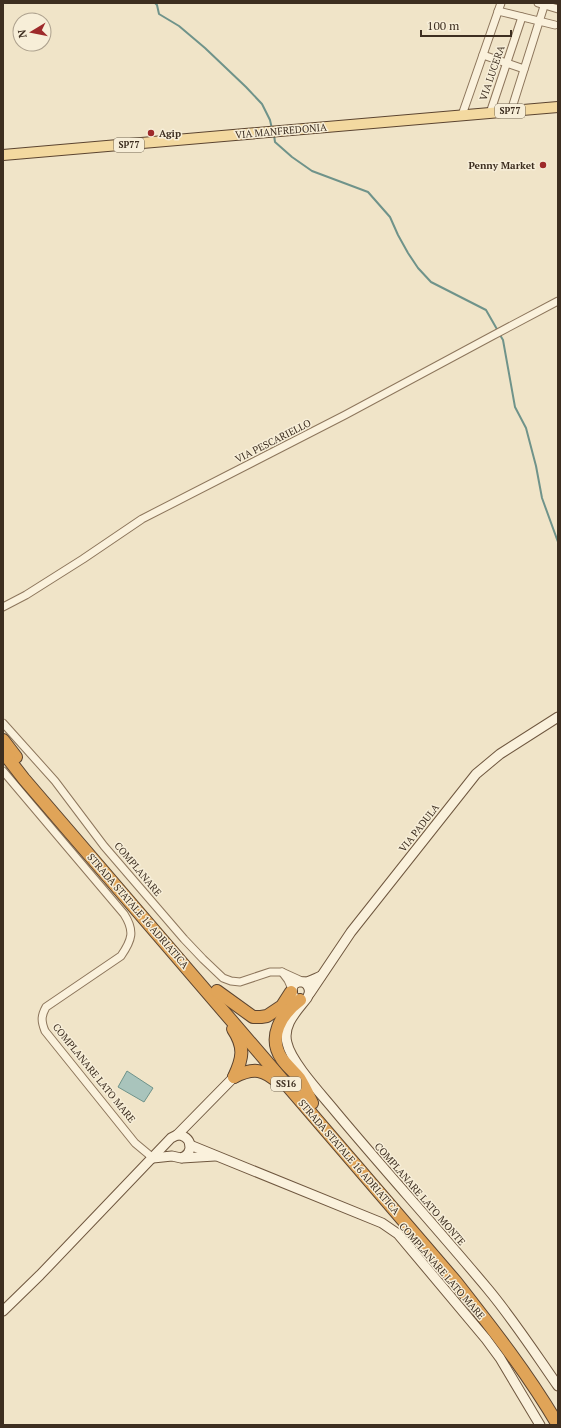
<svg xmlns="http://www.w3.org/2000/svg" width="561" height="1428" viewBox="0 0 561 1428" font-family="'PT Serif',serif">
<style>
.water{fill:#a9c4bc;stroke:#6f938a}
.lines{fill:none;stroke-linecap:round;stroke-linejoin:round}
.stream{stroke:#6f938a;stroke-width:2}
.street-casing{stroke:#8d765c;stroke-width:9}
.secondary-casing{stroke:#6f573f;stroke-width:11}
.primary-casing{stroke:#5b4430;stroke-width:12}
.highway-casing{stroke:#5b4430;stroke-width:14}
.street{stroke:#faf1dc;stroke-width:7}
.secondary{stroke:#faf1dc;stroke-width:9}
.primary{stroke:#f3d9a0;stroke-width:10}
.highway{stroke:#e0a458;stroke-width:12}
.poi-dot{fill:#9e2a2b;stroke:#f7eed8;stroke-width:1.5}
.labels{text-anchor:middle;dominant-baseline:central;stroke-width:3;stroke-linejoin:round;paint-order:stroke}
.shield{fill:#f7eed8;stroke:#756857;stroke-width:1}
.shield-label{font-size:9px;font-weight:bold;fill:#3d2e20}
.street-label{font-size:10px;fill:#3d2e20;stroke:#f7eed8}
.poi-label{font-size:10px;font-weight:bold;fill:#3d2e20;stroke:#f7eed8;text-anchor:start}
</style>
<rect width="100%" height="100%" fill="#f0e4c8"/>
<path class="water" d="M127,1071L153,1088L144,1102L118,1087Z"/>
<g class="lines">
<g class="stream">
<path d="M155,3L157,5L159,14L179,26L205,48L246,87L262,104L270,120L272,129"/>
<path d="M274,135L275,142L292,157L312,171L368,192L390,217L398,235L408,253L418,268L431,282L486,310L498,331"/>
<path d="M500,335L503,340L515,407L526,428L536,466L542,498L558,542"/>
</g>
<defs>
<g id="street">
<path d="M538,3L558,9"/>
<path d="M498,11L555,25"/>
<path d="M483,55L524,69"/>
<path d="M511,111L545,3"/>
<path d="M490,113L522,17"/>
<path d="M462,115L501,3"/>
<path d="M3,607L26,595L83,559L142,519L345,415L492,336L558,301"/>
<path d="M3,723L55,781L104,846L184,939L203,959L223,978L231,981L240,982L270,972H282L304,982"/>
<path d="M3,771L124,914C135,931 132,940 121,956L46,1007C41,1016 41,1021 45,1031L135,1143L153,1158"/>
<path d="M282,972L288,980L292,989"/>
</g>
<g id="secondary">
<path d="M304,982C309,986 311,991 308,996"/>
<path d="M310,993L351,932L476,774L500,754L558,717"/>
<path d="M294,997C291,992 291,983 299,982C301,982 303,982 306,982C311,981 316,978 321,976"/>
<path d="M307,998C297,1011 282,1025 287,1043C291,1062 322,1095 335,1111C385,1171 437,1228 487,1288C513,1319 535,1353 558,1386"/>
<path d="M190,1145L382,1223L398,1234L486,1339L500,1358L540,1425"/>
<path d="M153,1158L172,1156L181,1158C195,1153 192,1135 177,1135"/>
<path d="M182,1158L215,1156"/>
<path d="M3,1311L40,1275L171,1138L177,1135L234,1077"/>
</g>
<path id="primary" d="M3,155L558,107"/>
<g id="highway">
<path d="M3,740L16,757"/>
<path d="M3,752L24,779L456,1282C492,1328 528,1374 558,1425"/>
<path d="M217,991L253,1017H261L267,1016L282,1006L291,992"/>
<path d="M300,1000C281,1014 267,1037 282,1059C287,1066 294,1072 299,1078C304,1086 308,1095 312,1103"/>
<path d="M233,1029C245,1047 243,1058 234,1077"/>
<path d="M234,1077C254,1067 264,1069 280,1084"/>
</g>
</defs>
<use href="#street" class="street-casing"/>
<use href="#secondary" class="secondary-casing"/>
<use href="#primary" class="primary-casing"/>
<use href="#highway" class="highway-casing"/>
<use href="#street" class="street"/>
<use href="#secondary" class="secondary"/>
<use href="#primary" class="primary"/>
<use href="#highway" class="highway"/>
</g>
<g class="poi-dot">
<circle cx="151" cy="133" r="4"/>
<circle cx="543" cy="165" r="4"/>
</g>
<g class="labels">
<g class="shield">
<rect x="495" y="104" width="30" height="14" rx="3"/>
<rect x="114" y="138" width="30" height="14" rx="3"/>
<rect x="271" y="1077" width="30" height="14" rx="3"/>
</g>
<g class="shield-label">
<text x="510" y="111">SP77</text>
<text x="129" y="145">SP77</text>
<text x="286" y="1084">SS16</text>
</g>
<g class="street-label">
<text transform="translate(492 73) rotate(-71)">VIA LUCERA</text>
<text transform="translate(281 131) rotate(-5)">VIA MANFREDONIA</text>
<text transform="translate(273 441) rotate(-27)">VIA PESCARIELLO</text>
<text transform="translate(419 828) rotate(-52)">VIA PADULA</text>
<text transform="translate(138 869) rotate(50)">COMPLANARE</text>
<text transform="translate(138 911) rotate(49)">STRADA STATALE 16 ADRIATICA</text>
<text transform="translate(94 1073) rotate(51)">COMPLANARE LATO MARE</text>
<text transform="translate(349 1157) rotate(49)">STRADA STATALE 16 ADRIATICA</text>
<text transform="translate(420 1194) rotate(49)">COMPLANARE LATO MONTE</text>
<text transform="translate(442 1271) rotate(49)">COMPLANARE LATO MARE</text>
</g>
<g class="poi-label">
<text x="159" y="133">Agip</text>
<text x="535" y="165" text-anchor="end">Penny Market</text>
</g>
</g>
<rect width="561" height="1428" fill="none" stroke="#3d2e20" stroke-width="8"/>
<g transform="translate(32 32) rotate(260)"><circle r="19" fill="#f7eed8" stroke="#ada18e"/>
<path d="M0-3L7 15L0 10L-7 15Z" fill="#9e2a2b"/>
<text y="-6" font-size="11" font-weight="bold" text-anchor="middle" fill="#3d2e20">N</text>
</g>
<path d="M421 30v6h90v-6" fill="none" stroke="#3d2e20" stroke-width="2"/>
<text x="427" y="30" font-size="12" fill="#3d2e20" stroke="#f7eed8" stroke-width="3" paint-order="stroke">100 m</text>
</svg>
